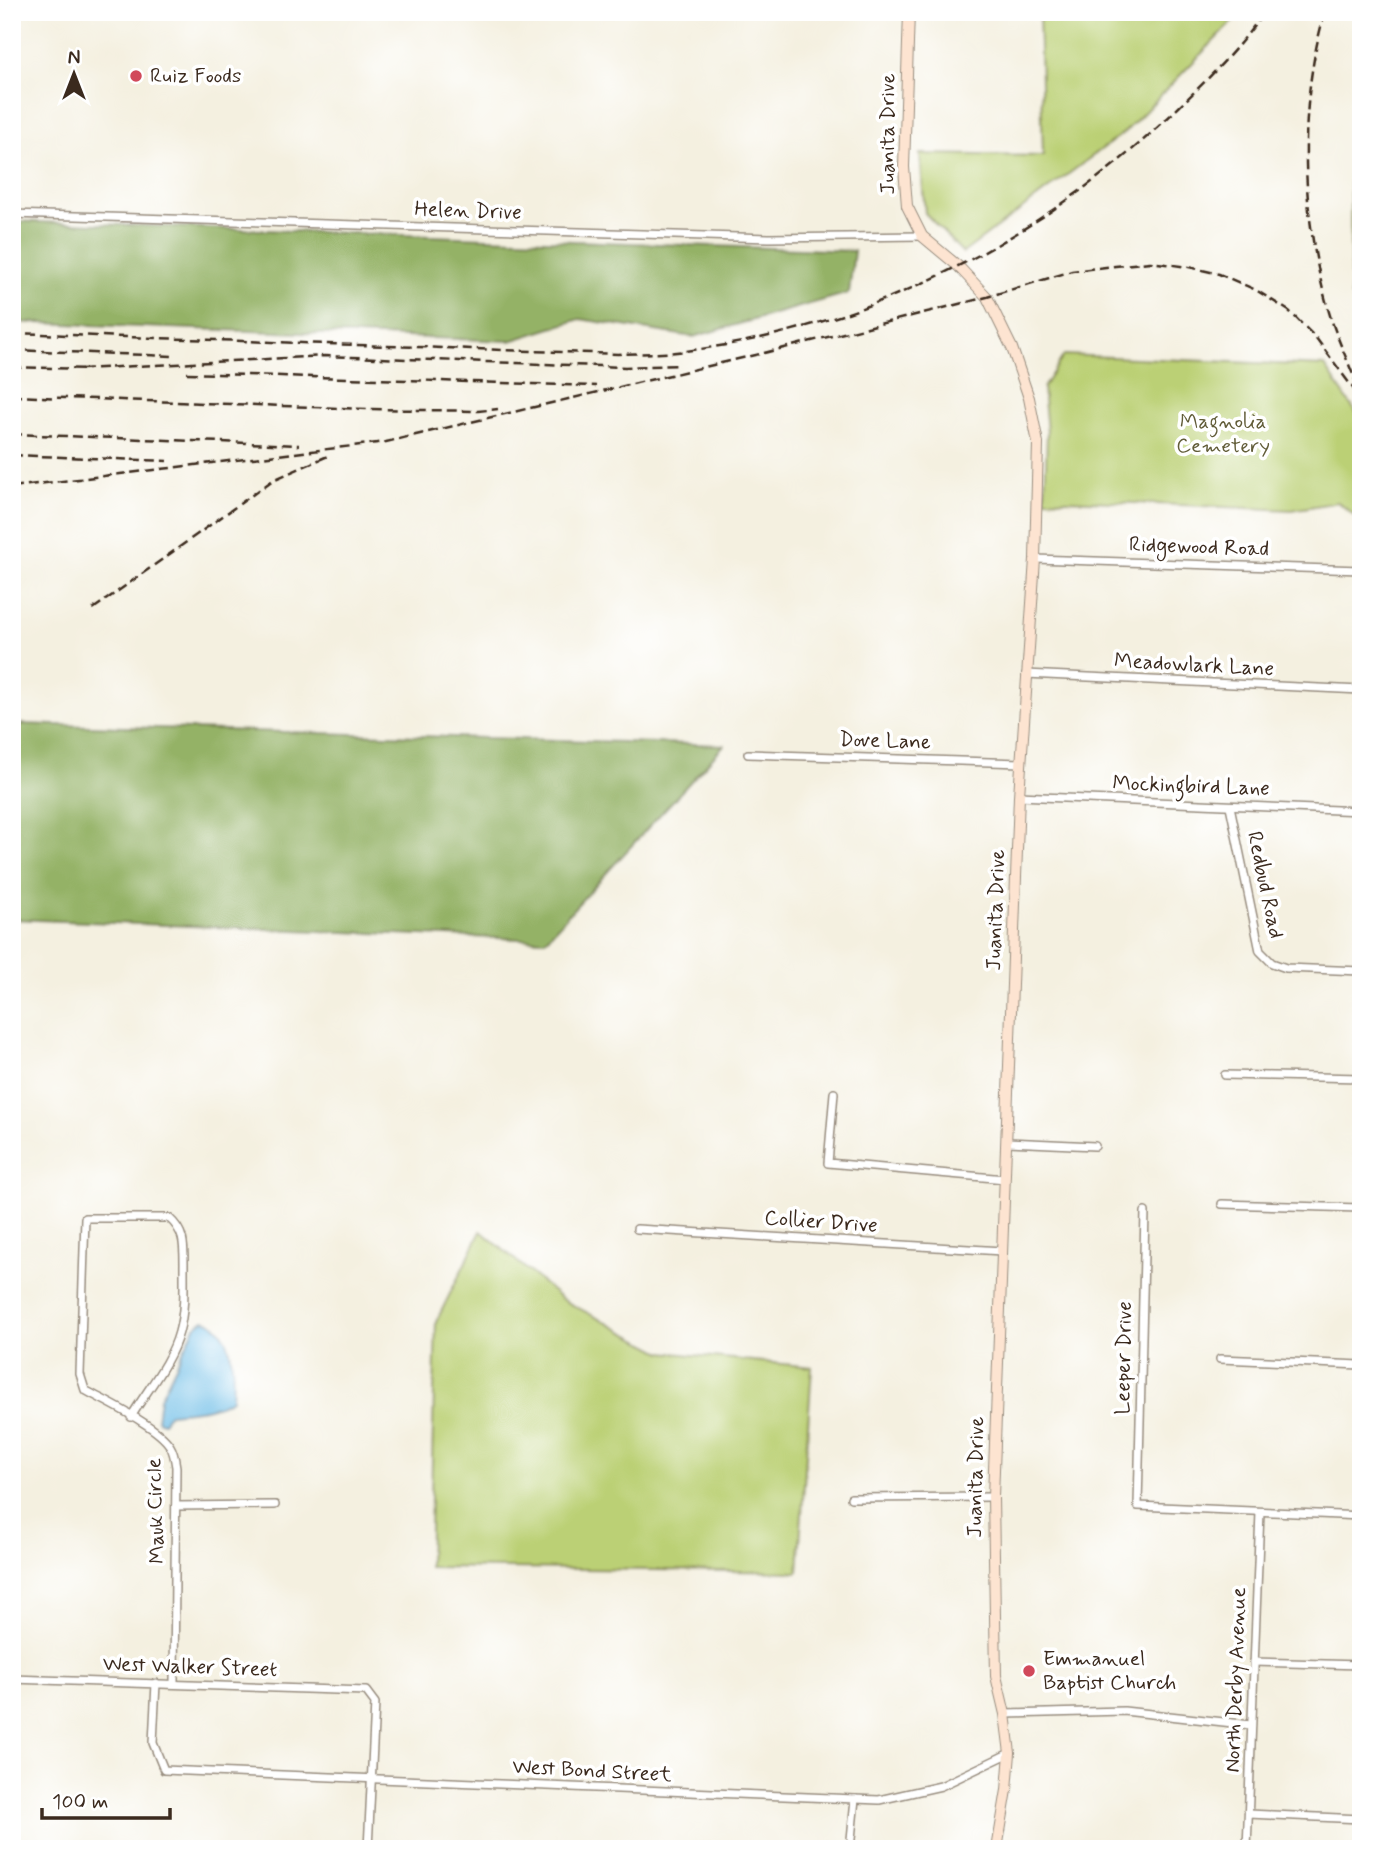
<svg xmlns="http://www.w3.org/2000/svg" width="1373" height="1861" viewBox="0 0 1373 1861" font-family="Mynerve,sans-serif">
<style>
.green{fill:#bbd074;stroke:#7b7d49;stroke-width:2}
.forest{fill:#94b266;stroke:#686e42;stroke-width:2}
.water{fill:#6bbce6;stroke:#537382;stroke-width:2}
.lines{fill:none;stroke-linecap:round;stroke-linejoin:round}
.street-casing{stroke:#988d7f;stroke-width:10}
.secondary-casing{stroke:#988d7f;stroke-width:12}
.street{stroke:#fff;stroke-width:7}
.secondary{stroke:#fde4d1;stroke-width:10}
.rail{stroke:#3b2a1e;stroke-width:2.5;stroke-dasharray:10 5;stroke-linecap:butt}
.poi-dot{fill:#d1495b;stroke:#fff;stroke-width:2.5}
.labels{text-anchor:middle;dominant-baseline:central;stroke-width:7;stroke-linejoin:round;paint-order:stroke}
.poi-label{font-size:21px;fill:#3b2a1e;stroke:#fff;text-anchor:start}
.street-label{font-size:21px;fill:#3b2a1e;stroke:#fff}
.park-label{font-size:21px;fill:#615c38;stroke:#fff}
</style>
<rect width="100%" height="100%" fill="#fff"/>
<filter id="ink" filterUnits="userSpaceOnUse"><feTurbulence type="fractalNoise" baseFrequency=".0143" numOctaves="2"/><feDisplacementMap in="SourceGraphic" scale="14" xChannelSelector="R" yChannelSelector="G"/><feConvolveMatrix kernelMatrix="1 2 1 2 8 2 1 2 1" color-interpolation-filters="sRGB"/></filter>
<filter id="wash" filterUnits="userSpaceOnUse"><feTurbulence type="fractalNoise" baseFrequency=".00686" numOctaves="4" result="noise"/><feDisplacementMap in="SourceGraphic" scale="28" xChannelSelector="R" yChannelSelector="G"/><feGaussianBlur stdDeviation="1.57" result="paint"/><feColorMatrix in="noise" values="0 0 0 0 0 0 0 0 0 0 0 0 0 0 0 0 0 1.4 0 .05"/><feComposite in="paint" operator="in"/></filter>
<g filter="url(#wash)">
<rect width="100%" height="100%" fill="#f4f0e0"/>
<g class="green">
<path d="M1039,12H1242L1126,131L963,253L925,213L920,154L1043,156Z"/>
<path d="M1361,134V293L1351,296L1350,184Z"/>
<path d="M1064,355L1325,366L1361,420V521L1338,502L1292,510L1045,499L1047,432L1043,388Z"/>
<path d="M481,1231L563,1300L662,1352L812,1367L798,1572L429,1567L436,1322Z"/>
</g>
<g class="forest">
<path d="M12,221L854,251L849,293L693,337L580,319L510,341L12,322Z"/>
<path d="M21,724L724,745L545,940L12,919V744Z"/>
</g>
<path class="water" d="M204,1320C235,1328 234,1374 232,1399C214,1410 190,1411 170,1413L163,1422L157,1420L160,1398L195,1327Z"/>
</g>
<g filter="url(#ink)">
<g class="lines">
<defs>
<g id="street">
<path d="M12,214L769,238L922,236"/>
<path d="M1035,559L1361,570"/>
<path d="M1026,674L1361,690"/>
<path d="M748,754L1021,763"/>
<path d="M1019,796L1361,811"/>
<path d="M1230,806L1260,951L1272,963L1286,968L1361,971"/>
<path d="M1225,1075L1361,1078"/>
<path d="M834,1093L828,1163L1005,1179"/>
<path d="M1007,1142L1095,1146"/>
<path d="M1222,1204L1361,1208"/>
<path d="M1145,1212L1138,1506L1361,1516"/>
<path d="M637,1229L1002,1251"/>
<path d="M1220,1359L1361,1365"/>
<path d="M131,1417C147,1390 171,1362 179,1332C185,1310 184,1288 184,1267C184,1245 185,1232 169,1218H85L80,1374L85,1390C106,1402 158,1426 170,1446C174,1452 175,1460 176,1467L174,1684"/>
<path d="M851,1498L993,1497"/>
<path d="M176,1506L275,1505"/>
<path d="M1254,1662L1361,1665"/>
<path d="M12,1679L366,1691L375,1703L368,1849"/>
<path d="M156,1683L153,1743L164,1770L879,1800L941,1786L1010,1753"/>
<path d="M1005,1714L1124,1711L1251,1725"/>
<path d="M1249,1814L1361,1819"/>
<path d="M850,1849L855,1799"/>
<path d="M1247,1849L1260,1512"/>
</g>
<path id="secondary" d="M909,12L904,167L907,206L922,236L958,266L987,297L1012,348L1029,398L1038,443L1035,559L1019,796L993,1497L996,1676L1005,1714L1010,1753L1007,1790L997,1849"/>
</defs>
<use href="#street" class="street-casing"/>
<use href="#secondary" class="secondary-casing"/>
<use href="#street" class="street"/>
<use href="#secondary" class="secondary"/>
<g class="rail">
<path d="M1325,12C1297,109 1301,216 1329,312C1336,336 1347,359 1356,382"/>
<path d="M12,333L618,354C637,353 657,354 677,352C865,331 1044,239 1179,107C1209,78 1240,47 1264,12"/>
<path d="M12,350L173,356"/>
<path d="M12,367L89,369"/>
<path d="M81,369L324,356L625,367L679,365"/>
<path d="M187,373L596,386"/>
<path d="M12,396L367,409L478,411L498,409"/>
<path d="M12,434L299,445"/>
<path d="M12,455L167,461"/>
<path d="M12,487L386,442L768,352L987,297L1072,271L1150,262L1189,267L1219,274L1256,290L1289,311L1316,338L1361,399"/>
<path d="M93,609L273,480L330,455"/>
</g>
</g>
</g>
<g class="poi-dot">
<circle cx="136" cy="76" r="7"/>
<circle cx="1029" cy="1671" r="7"/>
</g>
<g class="labels">
<g class="poi-label">
<text x="150" y="76">Ruiz Foods</text>
<text x="1043" y="1659">Emmanuel<tspan x="1043" dy="24">Baptist Church</tspan></text>
</g>
<g class="street-label">
<text transform="translate(888 134) rotate(-90)">Juanita Drive</text>
<text transform="translate(468 211) rotate(2)">Helen Drive</text>
<text transform="translate(1199 547) rotate(2)">Ridgewood Road</text>
<text transform="translate(1194 665) rotate(3)">Meadowlark Lane</text>
<text transform="translate(885 741) rotate(2)">Dove Lane</text>
<text transform="translate(1191 786) rotate(2)">Mockingbird Lane</text>
<text transform="translate(1265 885) rotate(78)">Redbud Road</text>
<text transform="translate(996 910) rotate(-88)">Juanita Drive</text>
<text transform="translate(821 1222) rotate(4)">Collier Drive</text>
<text transform="translate(1124 1358) rotate(-89)">Leeper Drive</text>
<text transform="translate(976 1477) rotate(-89)">Juanita Drive</text>
<text transform="translate(156 1511) rotate(-92)">Mauk Circle</text>
<text transform="translate(190 1667) rotate(2)">West Walker Street</text>
<text transform="translate(1236 1680) rotate(-88)">North Derby Avenue</text>
<text transform="translate(592 1771) rotate(3)">West Bond Street</text>
</g>
<g class="park-label">
<text x="1223" y="422">Magnolia<tspan x="1223" dy="24">Cemetery</tspan></text>
</g>
</g>
<rect width="1373" height="1861" fill="none" stroke="#fff" stroke-width="42"/>
<g transform="translate(74 74)" stroke="#ffffff" stroke-width="5" paint-order="stroke">
<path d="M0-5L12 26L0 18L-12 26Z" fill="#3b2a1e"/>
<text y="-10" font-size="19" font-weight="bold" text-anchor="middle" fill="#3b2a1e">N</text>
</g>
<path d="M42 1808v10h128v-10" fill="none" stroke="#3b2a1e" stroke-width="3.5"/>
<text x="52" y="1808" font-size="21" fill="#3b2a1e" stroke="#ffffff" stroke-width="5" paint-order="stroke">100 m</text>
</svg>
